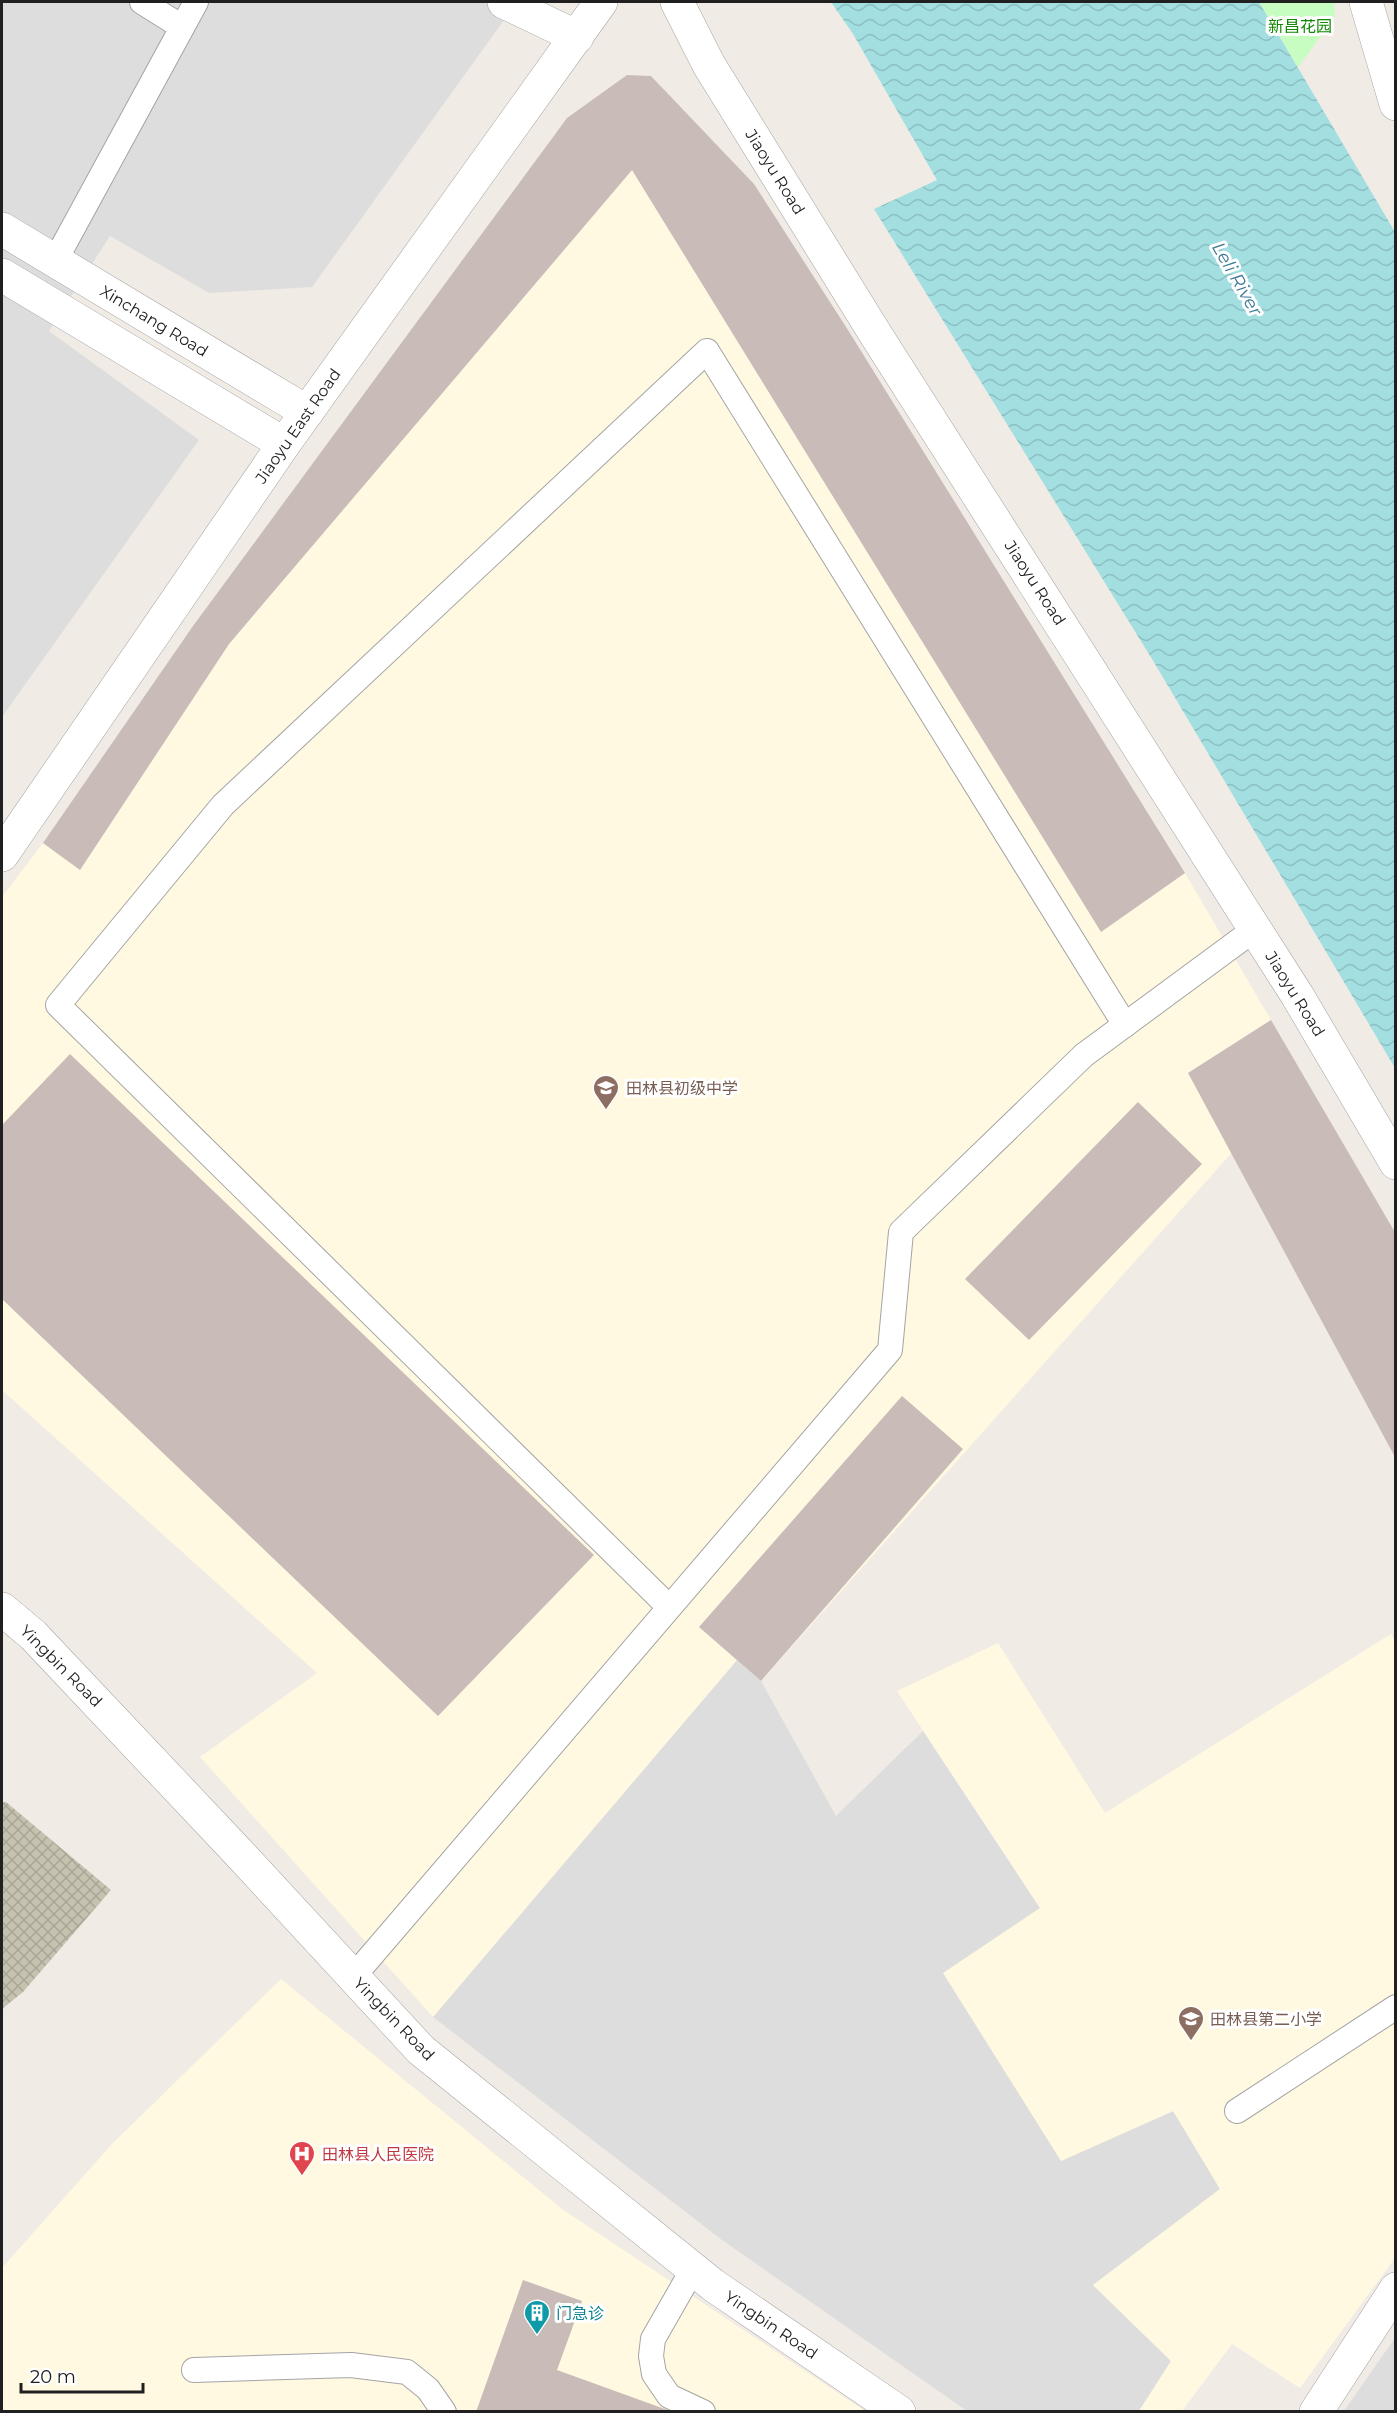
<svg xmlns="http://www.w3.org/2000/svg" width="1397" height="2413" viewBox="0 0 1397 2413" font-family="Montserrat,'Noto Sans SC',sans-serif">
<style>
.residential{fill:#dedddd}
.education{fill:#fff9e1}
.construction{fill:url(#construction-cross-hatch)}
.park{fill:#c7fdc0}
.water{fill:url(#water-waves)}
.building{fill:#c9bcb8}
.lines{fill:none;stroke-linecap:round;stroke-linejoin:round}
.service-casing{stroke:#a4a4a4;stroke-width:26}
.minor-casing{stroke:#a4a4a4;stroke-width:34}
.tertiary-casing{stroke:#a4a4a4;stroke-width:34}
.service{stroke:#fff;stroke-width:24}
.minor{stroke:#fff;stroke-width:33}
.tertiary{stroke:#fff;stroke-width:33}
.labels{text-anchor:middle;dominant-baseline:central;stroke-width:6;stroke-linejoin:round;paint-order:stroke}
.park-label{font-size:16px;fill:#128804;stroke:#fff}
.street-label{font-size:16px;fill:#202020;stroke:#fff}
.education-label{font-size:16px;fill:#785e54;stroke:#fff;text-anchor:start}
.health-label{font-size:16px;fill:#be3a42;stroke:#fff;text-anchor:start}
.culture-label{font-size:16px;fill:#0d838f;stroke:#fff;text-anchor:start}
.water-label{font-size:18px;font-style:italic;fill:#3b7996;stroke:#fff}
</style>
<defs>
<pattern id="construction-cross-hatch" width="8" height="8" patternUnits="userSpaceOnUse" patternTransform="scale(1.5)"><rect width="8" height="8" fill="#c6c2b0"/><path d="M0 0l8 8M0 8l8-8" fill="none" stroke="#aaa697"/></pattern>
<pattern id="water-waves" width="16" height="10" patternUnits="userSpaceOnUse" patternTransform="scale(1.5)"><rect width="16" height="10" fill="#a3dfe1"/><path d="M0 5q4-4 8 0t8 0" fill="none" stroke="#8cbfc1"/></pattern>
</defs>
<rect width="100%" height="100%" fill="#f1ebe6"/>
<g class="residential">
<path d="M2,2H517L312,287L209,293L110,236L49,331L199,440L2,717Z"/>
<path d="M737,1660L761,1681L836,1816L923,1731L1040,1908L1061,2161L1174,2111L1220,2189L1093,2285L1171,2361L1139,2411H967L722,2240L433,2017Z"/>
<path d="M1395,2338V2411H1344Z"/>
</g>
<g class="education">
<path d="M632,170L1101,932L1185,873L1271,1020L1188,1073L1235,1149L761,1681L737,1660L433,2017L200,1757L317,1673L2,1390V897L43,843L80,870L229,644Z"/>
<path d="M1391,1634L1395,1641V2258L1300,2388L1232,2344L1182,2411H1139L1171,2361L1093,2285L1220,2189L1173,2111L1061,2161L943,1973L1040,1908L897,1691L998,1643L1105,1813Z"/>
<path d="M281,1979L562,2209L865,2411L2,2412V2268L111,2145Z"/>
</g>
<path class="construction" d="M2,1802H6L111,1890L23,1992L2,2009Z"/>
<path class="park" d="M1259,2H1334L1335,17L1298,67Z"/>
<path class="water" d="M831,2H1259L1395,232V1068L1152,659L874,209L937,180L853,34Z"/>
<g class="building">
<path d="M627,75L651,76L754,184L848,330L1185,873L1101,932L632,170L229,644L80,870L43,843L193,626L567,118Z"/>
<path d="M1271,1020L1396,1234V1459L1188,1073Z"/>
<path d="M70,1054L594,1555L438,1716L2,1299V1125Z"/>
<path d="M1138,1102L1202,1164L1029,1340L965,1279Z"/>
<path d="M902,1396L963,1449L761,1681L699,1627Z"/>
<path d="M523,2280L582,2301L557,2370L673,2412H476Z"/>
</g>
<g class="lines">
<defs>
<g id="service">
<path d="M142,2L182,27"/>
<path d="M55,261L196,2"/>
<path d="M669,1607L58,1005L223,805L707,351L1125,1025"/>
<path d="M353,1977L890,1350L901,1232L1084,1055L1255,929"/>
<path d="M1237,2111L1396,2007"/>
<path d="M693,2269L653,2339L651,2356L654,2374L669,2396L703,2412"/>
<path d="M194,2370L351,2365L407,2372L428,2389L444,2412"/>
</g>
<g id="minor">
<path d="M504,2L577,37"/>
<path d="M1366,2L1396,104"/>
<path d="M1316,2412L1396,2289"/>
</g>
<g id="tertiary">
<path d="M677,2L709,65L876,335L1297,995L1396,1163"/>
<path d="M2,229L307,412"/>
<path d="M2,275L284,444"/>
<path d="M2,855L284,444L601,2"/>
<path d="M2,1609L33,1635L237,1851L421,2050L713,2285L899,2412"/>
</g>
</defs>
<use href="#service" class="service-casing"/>
<use href="#minor" class="minor-casing"/>
<use href="#tertiary" class="tertiary-casing"/>
<use href="#service" class="service"/>
<use href="#minor" class="minor"/>
<use href="#tertiary" class="tertiary"/>
</g>
<defs>
<symbol id="school-pin" viewBox="-11 -11 22 30"><path d="M0 17L-7.5 6A9.5 9.5 0 1 1 7.5 6Z" fill="#8d6e63" stroke="#fff"/><path d="M0-5L7-2L0 1L-7-2ZM-4 1L0 2.5L4 1V4Q0 6-4 4Z" fill="#fff"/></symbol>
<symbol id="hospital-pin" viewBox="-11 -11 22 30"><path d="M0 17L-7.5 6A9.5 9.5 0 1 1 7.5 6Z" fill="#e0444e" stroke="#fff"/><path d="M-5-5h3v3.5h4V-5h3V5h-3V1.5h-4V5h-3Z" fill="#fff"/></symbol>
<symbol id="building-pin" viewBox="-11 -11 22 30"><path d="M0 17L-7.5 6A9.5 9.5 0 1 1 7.5 6Z" fill="#0f9aa8" stroke="#fff"/><path d="M-4-6H4V6H1V3H-1V6H-4ZM-2.5-4.3h1.7v1.8h-1.7ZM.8-4.3h1.7v1.8H.8ZM-2.5-1h1.7V.8h-1.7ZM.8-1h1.7V.8H.8Z" fill="#fff"/></symbol>
</defs>
<g fill-rule="evenodd">
<use href="#school-pin" x="591" y="1073" width="30" height="40"/>
<use href="#school-pin" x="1176" y="2004" width="30" height="40"/>
<use href="#hospital-pin" x="287" y="2139" width="30" height="40"/>
<use href="#building-pin" x="522" y="2298" width="30" height="40"/>
</g>
<g class="labels">
<g class="park-label">
<text x="1300" y="26">新昌花园</text>
</g>
<g class="street-label">
<text transform="translate(775 172) rotate(58)">Jiaoyu Road</text>
<text transform="translate(154 321) rotate(31)">Xinchang Road</text>
<text transform="translate(298 426) rotate(-55)">Jiaoyu East Road</text>
<text transform="translate(1035 583) rotate(57)">Jiaoyu Road</text>
<text transform="translate(1295 994) rotate(58)">Jiaoyu Road</text>
<text transform="translate(61 1666) rotate(45)">Yingbin Road</text>
<text transform="translate(394 2019) rotate(46)">Yingbin Road</text>
<text transform="translate(771 2325) rotate(34)">Yingbin Road</text>
</g>
<g class="education-label">
<text x="626" y="1088">田林县初级中学</text>
<text x="1210" y="2019">田林县第二小学</text>
</g>
<g class="health-label">
<text x="322" y="2154">田林县人民医院</text>
</g>
<g class="culture-label">
<text x="556" y="2313">门急诊</text>
</g>
<g class="water-label">
<text transform="translate(1237 279) rotate(60)">Leli River</text>
</g>
</g>
<rect width="1397" height="2413" fill="none" stroke="#202020" stroke-width="6"/>
<path d="M21 2383v9h122v-9" fill="none" stroke="#202020" stroke-width="3"/>
<text x="30" y="2383" font-size="18" fill="#202020" stroke="#ffffff" stroke-width="4.5" paint-order="stroke">20 m</text>
</svg>
